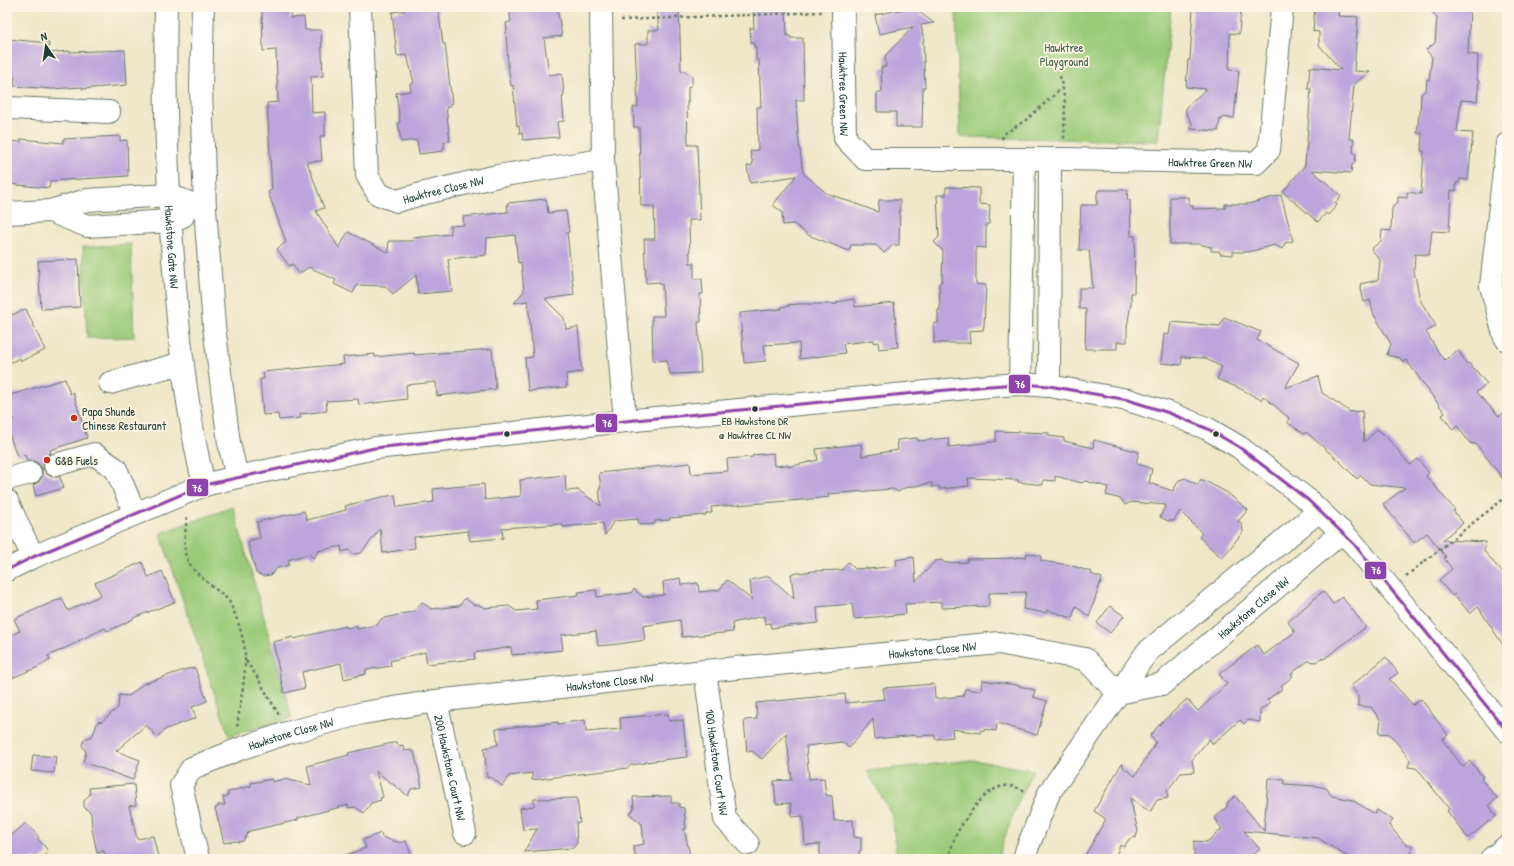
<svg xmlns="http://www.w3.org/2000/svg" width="1514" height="866" viewBox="0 0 1514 866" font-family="'Patrick Hand',sans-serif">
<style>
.green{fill:#9aca78;stroke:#5c8456}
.building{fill:#bca5dc}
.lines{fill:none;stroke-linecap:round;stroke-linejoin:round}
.minor-casing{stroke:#677868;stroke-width:24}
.path{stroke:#677868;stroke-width:2.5;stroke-dasharray:3 3;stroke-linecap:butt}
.minor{stroke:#fff;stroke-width:22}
.bus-1-casing{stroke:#fcf5e5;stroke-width:6}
.bus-1{stroke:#8e44ad;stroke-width:3}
.bus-dot{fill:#1f3d34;stroke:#fcf5e5;stroke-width:1.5}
.poi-dot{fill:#c8321e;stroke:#fcf5e5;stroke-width:1.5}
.labels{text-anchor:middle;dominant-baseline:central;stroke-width:3.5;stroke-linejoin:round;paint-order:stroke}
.bus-label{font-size:11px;fill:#1f3d34;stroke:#fcf5e5}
.park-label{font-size:12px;fill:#3e6045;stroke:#fcf5e5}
.street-label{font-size:12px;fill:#1f3d34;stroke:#fcf5e5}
.poi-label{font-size:12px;fill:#1f3d34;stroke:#fcf5e5;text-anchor:start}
.line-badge{stroke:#fcf5e5;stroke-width:1.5}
.badge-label{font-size:11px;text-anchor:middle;font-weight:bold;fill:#fff}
</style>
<rect width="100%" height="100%" fill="#fcf5e5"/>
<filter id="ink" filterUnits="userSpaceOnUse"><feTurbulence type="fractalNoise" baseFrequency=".025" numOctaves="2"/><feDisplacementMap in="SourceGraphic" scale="8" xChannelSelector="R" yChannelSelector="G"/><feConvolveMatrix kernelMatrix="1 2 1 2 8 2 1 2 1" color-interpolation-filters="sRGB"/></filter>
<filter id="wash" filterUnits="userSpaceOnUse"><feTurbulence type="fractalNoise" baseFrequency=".012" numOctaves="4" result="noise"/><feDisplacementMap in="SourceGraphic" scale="16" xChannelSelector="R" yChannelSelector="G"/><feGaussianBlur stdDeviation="0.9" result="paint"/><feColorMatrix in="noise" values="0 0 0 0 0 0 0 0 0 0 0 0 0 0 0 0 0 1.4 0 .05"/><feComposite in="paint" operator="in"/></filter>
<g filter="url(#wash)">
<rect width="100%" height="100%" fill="#eee7c8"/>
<g class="green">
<path d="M956,7H1171L1158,141L960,137Z"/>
<path d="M131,244L134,337L87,338L83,247Z"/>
<path d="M233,507L292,718L229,736L160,533Z"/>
<path d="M972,760L1033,770C1019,799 1007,828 998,859H897L892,815L867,771Z"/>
</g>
<g id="blocks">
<g class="building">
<path d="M262,7H292L290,18L304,17L305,30H321L323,76L311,77L312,113L325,112V136H320L322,161L307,162L324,208L316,211L339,248L348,232L389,253L388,241H413L412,238L451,234L450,226L464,225L463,217L508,212L507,203L546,199L548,213L566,211L569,232H567L574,295L545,299L564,318L566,329L578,327L582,372L566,374L567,387L528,391L525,358L533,357L528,301L514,303L524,291L521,262L518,263L515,235L487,238L486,255L448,259L452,291L418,294L416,275L393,294L385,286L357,285L353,293L334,284L336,280L309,267L299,274L293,264L289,266L277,249L286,242L268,192L272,190L267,103L278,102L276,50L263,51Z"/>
<path d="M404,7H438L443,44H445L452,104H450V107H446L450,141L444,142V148H443V151L419,154L417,140L401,142L398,122H400L396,93L411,91L410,84L414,83L407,55L397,56L392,12L404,11Z"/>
<path d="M509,7H557L562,36L544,38L549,75L562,73L564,95L562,96L564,121L557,122L559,137L523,140L522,133L520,134L519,126H517L513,85L511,86L508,65L506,32L507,31L506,23L511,22Z"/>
<path d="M656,7H679L681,71H685L692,76V84L688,88V102H687L688,145H697L700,220H689L690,263H694V279H702L703,294H700L701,322H698L701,373L670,374L667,360L653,361L652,316H664L662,284H660V282L646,283L644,239H655L654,206H641L639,127H634L633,107H638L635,44H648V30H659Z"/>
<path d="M753,7H786L787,36H790V38H803L804,100H796L798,135L803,173L826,193L878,212L879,200H900L899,245H893L884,253L876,245H851L849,251L808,235L794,224L783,225L782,212L773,205L796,176L750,183L747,166L753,165L750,151L758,150L757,107H761L759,60H756V47H754V43H751L750,28H754Z"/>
<path d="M915,7H918L919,12L934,23L921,25L924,41H923L925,87H923L922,127H896V112H877V92H882L881,67H886L885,56L913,27L879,34L875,15Z"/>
<path d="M1193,7H1241L1239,34L1230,33L1229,70L1239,71L1234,118L1222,117V120L1220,119L1218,131L1191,129L1192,123L1186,113V107L1206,89L1186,87L1188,60H1190Z"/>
<path d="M1315,7H1339L1338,16L1358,17L1354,71L1370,72L1354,84L1349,139H1354L1353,152L1356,154L1355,163L1352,165L1351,173L1312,170L1341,196L1335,203L1337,205L1328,215L1326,213L1318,222L1283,192L1305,165L1311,89H1308L1310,67L1341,70L1319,45V32L1313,31Z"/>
<path d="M1428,7H1470L1468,54L1478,55L1477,80L1479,81L1477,101L1461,100L1457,132L1473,133L1468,180L1460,179L1459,183H1456V191L1451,190L1449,232L1432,231L1429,255L1415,254L1414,271L1420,300L1436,326L1426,332L1441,356L1445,360L1458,350L1467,364L1469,363L1473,369L1474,368L1487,384L1476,392L1499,416L1507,411V484L1476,444L1470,443L1457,426L1453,430L1442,415L1445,413L1406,360L1403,362L1400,358L1387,355L1391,344L1373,313L1370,300L1364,302L1360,284L1378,280L1380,260L1371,249L1381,241L1382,230L1391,231L1392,208L1398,202V197L1407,198V192L1421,194L1424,151H1421L1422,133H1417L1419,115H1420L1421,94L1426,90L1427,79L1429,80L1432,57L1426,50L1435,43L1437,18Z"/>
<path d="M7,39L49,43L48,53L69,51V52L125,50L127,85L82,89V87L52,89L14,86L15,77L7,76Z"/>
<path d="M120,136V141L127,140L128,176L50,181L49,188L7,184V141L21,142V139L63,143V139Z"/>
<path d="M946,187L979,188V204L990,205L989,224H986V248L976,247V284L986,285L984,325L983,330L969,331L970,343H934V323H938V310H940L939,284L942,281L943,251L934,242L939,237L937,195H946Z"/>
<path d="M1098,190H1128L1127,200H1130L1131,236H1135L1134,293H1131V304L1127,327V342H1117V349H1085L1086,309H1079V288H1093L1089,250H1079L1081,205H1097V193H1098Z"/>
<path d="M1281,195L1293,241L1285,243L1282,249L1275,245L1248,252H1233V255L1220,254L1219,251H1211V247L1198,244H1170V197H1189V206H1193V209L1225,208V204H1248Z"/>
<path d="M78,259L80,307L41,309L38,261Z"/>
<path d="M854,299L855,307L894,303L898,347L879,349L878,342L874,343V340L843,344L845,353L800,359L799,343L764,345L766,361L744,363L740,313L782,309L781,307L789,306L788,305L798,304H837V302Z"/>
<path d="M26,309L45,350L21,361L20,358L7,364V317Z"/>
<path d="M1224,317L1261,332L1257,340L1299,363L1285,388L1318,376L1322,393L1338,403L1350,412L1362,411L1364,442L1378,429L1393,444L1410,465L1418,459L1429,473L1426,476L1455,510L1453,511L1463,523L1442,540L1486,542L1484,551L1507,578V651L1478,607L1470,614L1454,594L1452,596L1439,580L1452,569L1444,558L1446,557L1427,533L1414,543L1383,504L1405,488L1370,484L1361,475L1357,479L1339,461L1306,432L1304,434L1287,422L1289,418L1263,396L1261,400L1239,388L1217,379L1222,367L1204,358L1182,357L1181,365L1161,363L1164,334L1169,335L1171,322L1220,326Z"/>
<path d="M492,349L496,389L437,396L436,382L406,385L407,399L359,405L358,399L326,401L327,411L300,414L301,418L279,420L278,414L263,415L260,379H264L263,372L344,364L343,357L375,354V357L414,353V355Z"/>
<path d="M65,379L70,394L73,392L87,438L50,450L51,453L46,456L43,462V469L47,474L52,477H60L64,488L36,496L33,485L39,482L42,477V469L39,464L34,461H27L25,455L17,456L7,428V421L14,419L7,396Z"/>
<path d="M996,431L1049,433V436L1064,438V441L1093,448L1094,440L1139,452L1136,463L1152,469L1149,483L1173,491L1179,480L1185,478L1198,485L1201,479L1226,492L1248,510L1238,521L1242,524L1243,532L1222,558L1199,537L1202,533L1180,511L1174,521H1168L1160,517L1166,505L1131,502L1125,505L1121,499L1106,495L1108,487L1085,481L1082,483L1055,476V481L1043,480V485L1018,482V480L968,478L969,486L940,489L939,486L932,487V483L904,488L898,492L893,489L828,494L829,497L801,500L711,507L712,513H706V515L669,518L670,520L655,521V524L639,525L638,519L614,521L605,535L603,524L602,523L563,527L562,524L502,528L503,538L470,541L468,531L414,537L415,548L383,553L380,529L361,553L354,554L349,550L342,552L341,546L318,551L314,558L308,554L288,560L289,565L277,568L271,575L263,576L256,573L248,543L250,542V540L260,538L257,522L304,511L307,520L346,510L345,506L352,504L382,497L395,495L397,507L434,502L433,489L484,484L485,500L521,496L520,480L565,475L566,491L578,490L601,506L599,488H601L599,473L690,463L691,474L728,471L727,459L753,457V455L773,453L774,466L788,465V467L818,460L816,449L861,444L862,456L898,450L897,440L917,438L918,441L948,438L949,447L992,442L996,441Z"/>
<path d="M1027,553L1041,556V561L1069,565L1079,568L1092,572L1091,574L1102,578L1089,617L1076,606L1072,618L1047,610L1046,613L1023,609L1026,592L989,593V606L942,608V602L905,604L906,614L854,619L852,604L817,607L818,623L771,628L770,623L765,624L764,616L732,623L733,632L682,637L680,620L643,626L645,640L619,644L598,646L596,631L561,635L563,650L512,655L511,647L474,653L475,659L427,664L425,652L390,661L391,666L365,670L366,674L344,679L341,663L302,672L305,688L284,693L273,642L293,637L294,639L346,626V628L356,626L357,629L377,625L381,619L415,611L422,602L431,609L459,606L465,598L474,605H480V606H483L484,608L509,606L516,611L537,609L536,600L579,595L578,592L596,590L597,597L631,593L634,589L643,597L664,595L663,582L680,578L681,585L698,583L699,592L719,590L727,580L752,600L750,580L769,576L794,599L791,574L813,571L842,570L848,562L855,569L867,568L868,569L897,566L896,560L914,557L916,582L935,561L942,560L945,563L967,562V559L1017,558V557L1025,558Z"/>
<path d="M142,562L148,577L162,571L175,602L133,618V619L119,626L107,631L105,628L78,641V642L48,656L50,660L36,668L7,680V641H9L7,637L20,631L14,619L62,598L68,611L101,595L95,583Z"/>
<path d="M1323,591L1333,604L1342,597L1366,627L1324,659L1321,658L1316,662L1308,661L1291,674L1293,676L1281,686L1283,688L1267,700L1270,703L1260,710V722L1248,720L1244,724L1240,720L1213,744L1209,739L1192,760L1194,772L1181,773L1167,791L1168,798L1157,800L1150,812L1130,798L1138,831L1136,837L1129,839L1124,847L1120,845L1115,859H1083L1106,819L1094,811L1122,763L1124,768L1135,776L1156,742L1150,736L1160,724L1187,699L1198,711L1227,684L1219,674L1257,645L1264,655L1295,632L1288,622Z"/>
<path d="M1110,606L1124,616L1110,633L1097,623Z"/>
<path d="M1386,657L1398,673L1389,679L1413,705L1421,699L1448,735L1442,739L1463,767L1470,761L1483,777L1481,779L1497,798L1489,805L1496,816L1468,838L1447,811L1449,809L1421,773L1416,768L1408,767L1410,760L1390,734L1379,733L1381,721L1371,707L1358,706V695L1351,686Z"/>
<path d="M195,668L207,701L192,707L196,718L166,729L157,737L146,725L116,751L140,760L133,780L83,762L86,752L82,745L84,740L93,735L98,721L101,722L118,708L119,695L129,696L143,684L187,669Z"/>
<path d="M982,680L1016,685L1035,690L1033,697L1047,701L1037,735L997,723L996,731L984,729V731L981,730L980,733L952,729L953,737L935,739V735L917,736V735L875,739L873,719L849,748L842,742L806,746L809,779L824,778L826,795L832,796L834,821L853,820L854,837L861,838V851H859V856L820,858V844L805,845L803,816L792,817L791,803L776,804L774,781L792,780L786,733L762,759L752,751L747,752L744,721L745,720L757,719L756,703L845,694L846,703L885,699L883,688L934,684L935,699L963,696L965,689L981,691Z"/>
<path d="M668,714L669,721L683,720L687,757L645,762V763L631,765L628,768L532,780V773L509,776L502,786L491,777L487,778L484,748L498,745L496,729L558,722V724L585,720L586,732L621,729L620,718Z"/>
<path d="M397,742L398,746L403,745L404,751L411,750L412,752L414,751L422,787L411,789L408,796L376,771L383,797L380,798L381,800L371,803L364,813L355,807L349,808L348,805L298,818V820L254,830L249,831L243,841L238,842L235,841L224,843L215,808L218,807V805H225L223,797L228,796V792L251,786V783L272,779V782L284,779L311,785L307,766L349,755L348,753Z"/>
<path d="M33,755L56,757L54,773L31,771Z"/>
<path d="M1268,778L1284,779V784L1316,786L1326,788L1332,796L1352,800L1375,814L1377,810L1393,820L1389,825L1405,844L1412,845L1411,859H1351L1318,838L1244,831L1260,849L1248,859H1194V841L1207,842L1222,829L1214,818L1227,807V803L1235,796L1264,831Z"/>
<path d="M134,784L136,805L129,806L137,839L153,836L158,857L146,859H106L104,851L97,853L92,828L91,813L84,807V801L90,794L89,788Z"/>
<path d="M671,796V803H679V807L684,808L686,829H684L690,855L673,859H636L633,846L644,844L642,824L630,814L634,809L633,797Z"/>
<path d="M577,798L580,823H576L577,843L573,848L524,852L537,829L523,830L520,808L534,806V799Z"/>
<path d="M26,823L38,836V839L47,849L46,855L41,859H7V839Z"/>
<path d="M381,833L382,837L400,843L406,841L413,859H341L340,857L366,848L363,840Z"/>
</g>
</g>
</g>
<g filter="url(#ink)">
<use href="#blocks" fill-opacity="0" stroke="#677868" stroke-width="1"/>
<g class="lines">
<defs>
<g id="minor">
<path id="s1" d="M166,7C164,90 167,174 173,258C178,334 186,411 204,485"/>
<path d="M203,7L201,88L205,209L214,326L229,443L237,477"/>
<path id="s2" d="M360,7L367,175L378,194L397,201L421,194L497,176L603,160"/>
<path d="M601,7L603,160L625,421"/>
<path id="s3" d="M843,7L845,138L865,159H1065L1256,163L1269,150L1282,7"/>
<path d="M7,108L109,112"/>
<path d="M1507,144L1491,286L1504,335L1507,340"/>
<path d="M50,211L87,226L170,221L183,216"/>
<path d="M7,213L50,211L87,200L169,195L205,209"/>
<path d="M110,383L182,363"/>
<path d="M1020,384L1024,159"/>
<path d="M1049,386L1050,159"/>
<path d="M55,465L94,454L116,469L135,514"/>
<path d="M7,479L30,473"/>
<path d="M7,501L33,557"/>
<path d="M7,570L33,557L204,485L237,477L375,448L625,421L989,386L1020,384L1049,386L1128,400L1169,413L1208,429L1239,447L1308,500L1354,544L1507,731"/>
<path id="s4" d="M705,671L725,819L748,844"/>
<path id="s5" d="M1118,693L1162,684L1342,532"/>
<path id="s6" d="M436,701L465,833"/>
<path id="s7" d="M198,859L181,785L192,768L242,748L287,733L363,713L436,701L705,671L999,643L1085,659L1118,693"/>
<path d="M1024,859L1027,849L1049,793L1147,652L1319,511"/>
<path d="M1491,859L1507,846"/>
</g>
</defs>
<use href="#minor" class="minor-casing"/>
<g class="path">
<path d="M621,20L822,12"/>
<path d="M1060,76L1065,102L1064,139"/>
<path d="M1002,139L1004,134L1026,120L1062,88"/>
<path d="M187,517C182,558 182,561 214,588C219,592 227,597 230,603C238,620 246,642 245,662C245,684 239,706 237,729"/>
<path d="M1406,576L1507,496"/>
<path d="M246,661L257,677L279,715"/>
<path d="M948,859C951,850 953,841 957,833C966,817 985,788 1004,786C1012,785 1018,788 1025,791"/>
</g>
<use href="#minor" class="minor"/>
<defs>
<path id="bus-1" d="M7,570L33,557L204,485L375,448L625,421L989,386L1020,384L1049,386L1128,400L1169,413L1208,429L1239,447L1308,500L1354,544L1507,731"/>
</defs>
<use href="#bus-1" class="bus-1-casing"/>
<use href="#bus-1" class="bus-1"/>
</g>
</g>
<g class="bus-dot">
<circle cx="755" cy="409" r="3.5"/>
<circle cx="507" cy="434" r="3.5"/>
<circle cx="1216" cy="434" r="3.5"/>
</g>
<g class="poi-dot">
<circle cx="74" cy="418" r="4"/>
<circle cx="47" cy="460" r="4"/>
</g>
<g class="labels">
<g class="bus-label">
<text x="755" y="421">EB Hawkstone DR<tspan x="755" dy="14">@ Hawktree CL NW</tspan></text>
</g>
<g class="park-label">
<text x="1064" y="47">Hawktree<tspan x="1064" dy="14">Playground</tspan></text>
</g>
<g class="street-label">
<text stroke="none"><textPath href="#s3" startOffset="87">Hawktree Green NW</textPath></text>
<text stroke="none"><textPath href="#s3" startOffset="505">Hawktree Green NW</textPath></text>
<text stroke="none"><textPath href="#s2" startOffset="258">Hawktree Close NW</textPath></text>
<text stroke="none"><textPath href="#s1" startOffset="240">Hawkstone Gate NW</textPath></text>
<text stroke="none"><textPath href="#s5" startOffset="164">Hawkstone Close NW</textPath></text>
<text stroke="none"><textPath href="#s7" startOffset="849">Hawkstone Close NW</textPath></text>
<text stroke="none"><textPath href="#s7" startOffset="525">Hawkstone Close NW</textPath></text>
<text stroke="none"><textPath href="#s7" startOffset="201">Hawkstone Close NW</textPath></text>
<text stroke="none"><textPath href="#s4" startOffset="92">100 Hawkstone Court NW</textPath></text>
<text stroke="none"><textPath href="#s6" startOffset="68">200 Hawkstone Court NW</textPath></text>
</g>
<g class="poi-label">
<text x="82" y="411">Papa Shunde<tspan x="82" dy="14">Chinese Restaurant</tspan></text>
<text x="55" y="460">G&amp;B Fuels</text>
</g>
</g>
<g class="line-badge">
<rect x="1008" y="374" width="23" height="20" rx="4" fill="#8e44ad"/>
<rect x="595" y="413" width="23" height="20" rx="4" fill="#8e44ad"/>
<rect x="186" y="478" width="23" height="19" rx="4" fill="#8e44ad"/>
<rect x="1364" y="561" width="23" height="19" rx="4" fill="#8e44ad"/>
</g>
<g class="badge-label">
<text x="1020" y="388">76</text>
<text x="607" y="427">76</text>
<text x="197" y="492">76</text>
<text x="1376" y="574">76</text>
</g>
<rect width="1514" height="866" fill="none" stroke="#fcf5e5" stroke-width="24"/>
<g transform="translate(46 46) rotate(347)" stroke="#fcf5e5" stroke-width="3" paint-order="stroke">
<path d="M0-3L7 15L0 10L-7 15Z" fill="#1f3d34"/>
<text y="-6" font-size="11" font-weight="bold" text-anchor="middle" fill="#1f3d34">N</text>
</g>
</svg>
